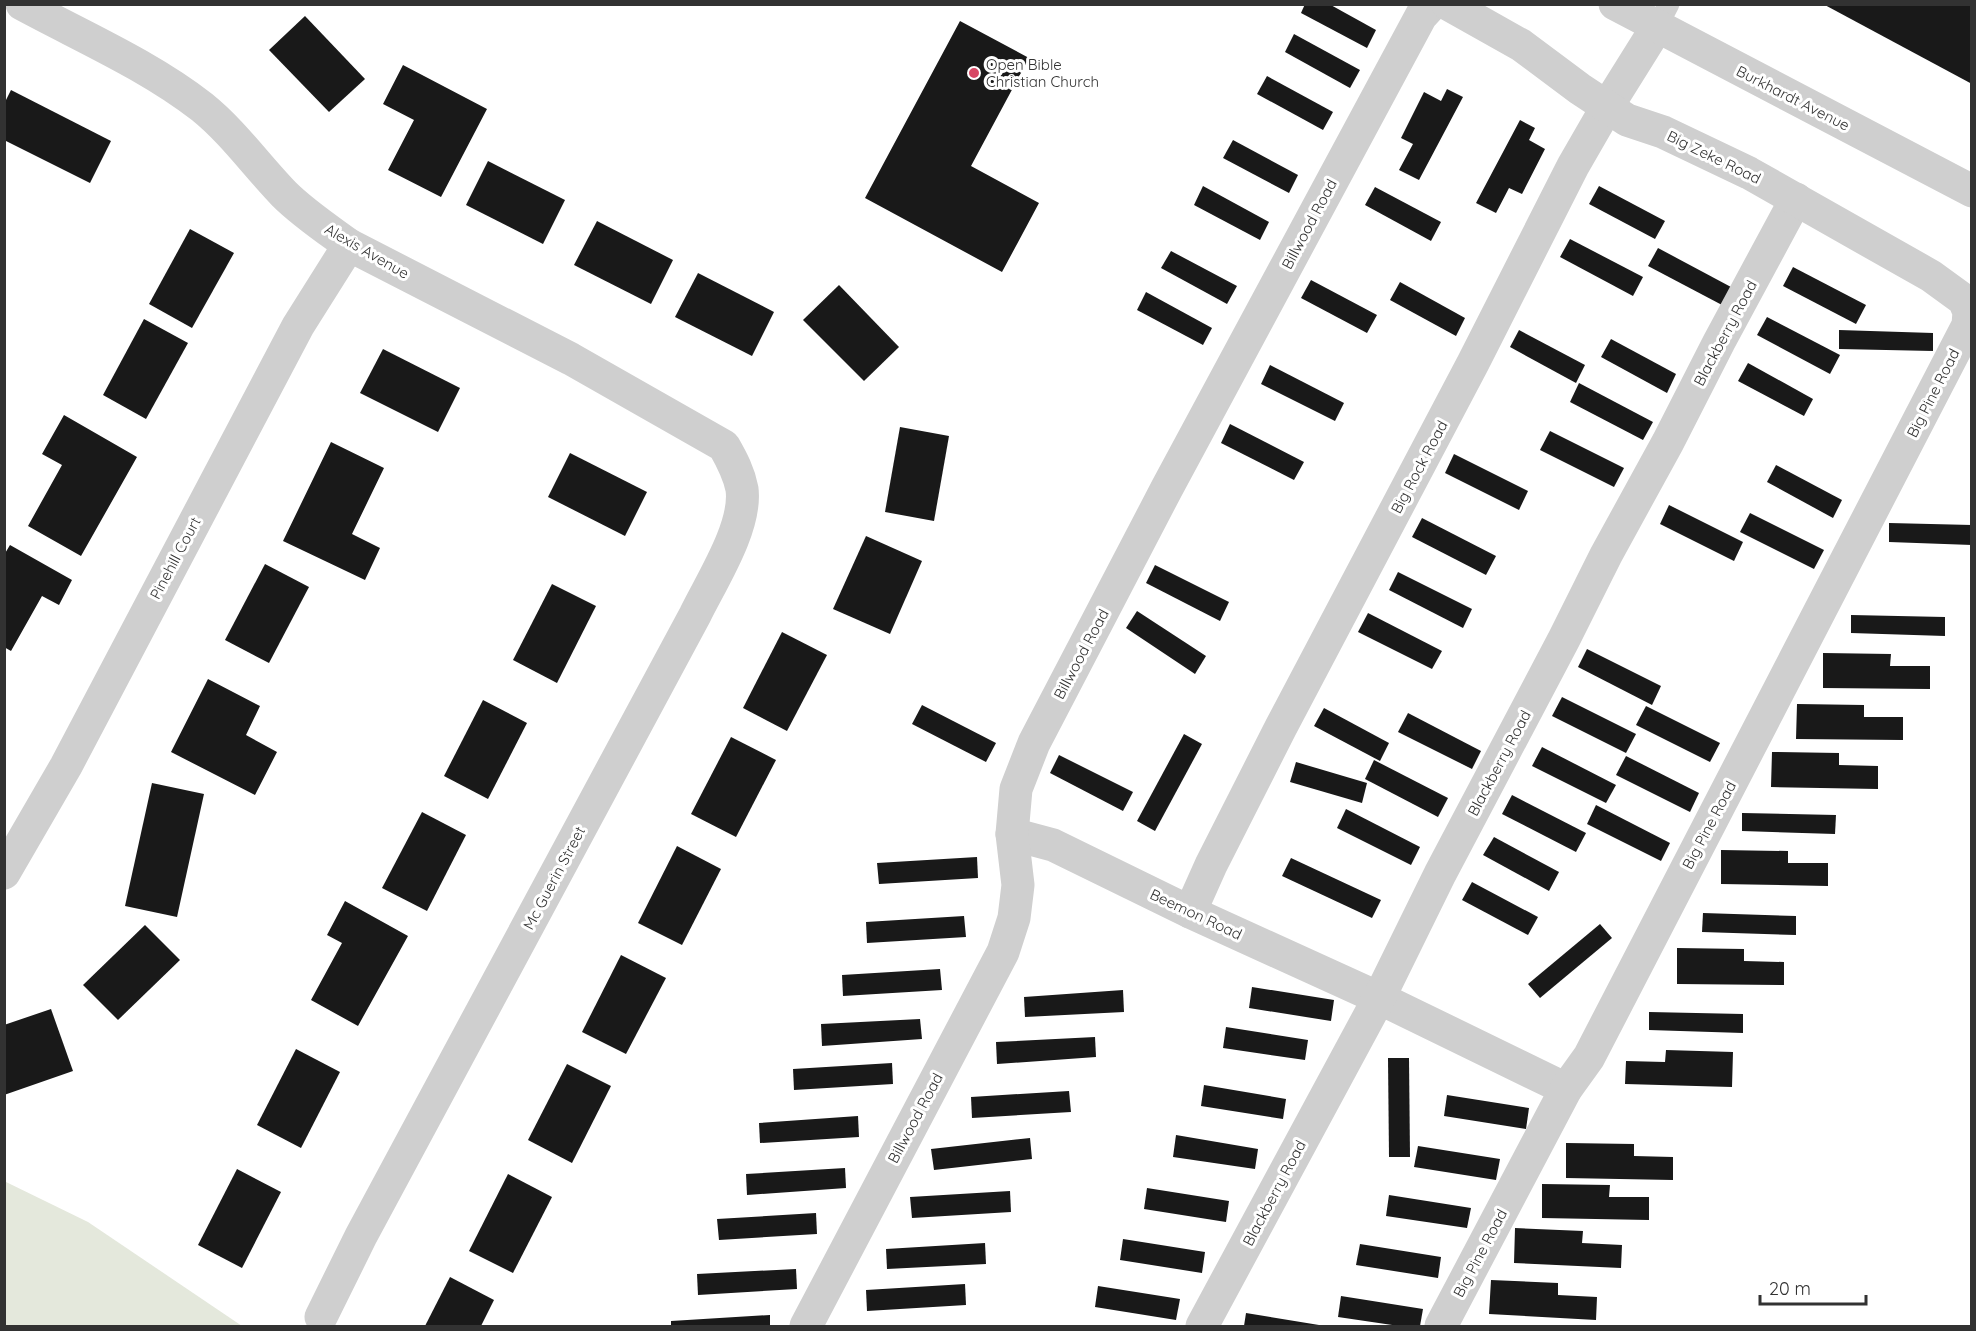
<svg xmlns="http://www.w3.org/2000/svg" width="1976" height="1331" viewBox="0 0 1976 1331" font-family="Quicksand,sans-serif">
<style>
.green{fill:#e4e8dc}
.building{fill:#191919}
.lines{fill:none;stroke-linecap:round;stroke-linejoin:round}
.service{stroke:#cfcfcf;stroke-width:21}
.minor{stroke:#cfcfcf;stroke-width:33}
.tertiary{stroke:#cfcfcf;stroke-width:33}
.poi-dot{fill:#d74764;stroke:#fff;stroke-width:2}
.labels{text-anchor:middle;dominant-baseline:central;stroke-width:6;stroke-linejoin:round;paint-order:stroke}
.poi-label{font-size:15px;fill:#323232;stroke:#fff;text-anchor:start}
.street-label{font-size:15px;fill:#323232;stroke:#fff}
</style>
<rect width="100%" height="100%" fill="#fff"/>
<path class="green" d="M4,1181L88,1222L242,1326H5Z"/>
<g class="building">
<path d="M1305,4H1329L1376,30L1367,48L1301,13Z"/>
<path d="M1823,4H1972V84Z"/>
<path d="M305,16L365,79L329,112L269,50Z"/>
<path d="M960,21L1029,58L971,166L1039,203L1002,272L865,198Z"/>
<path d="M1294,34L1360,70L1350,88L1285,52Z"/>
<path d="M403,65L487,109L441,197L388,170L414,120L383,104Z"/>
<path d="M1267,76L1333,112L1323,130L1257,94Z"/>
<path d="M1447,89L1463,97L1419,180L1399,170L1413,144L1401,138L1424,92L1441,101Z"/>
<path d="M11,90L111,141L90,183L4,140V104Z"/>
<path d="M1520,120L1535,128L1529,140L1545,149L1522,194L1509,188L1496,213L1476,203Z"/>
<path d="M1233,140L1298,175L1289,193L1223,158Z"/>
<path d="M488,161L565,200L543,244L466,205Z"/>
<path d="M1203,186L1269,222L1260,240L1194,205Z"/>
<path d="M1599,186L1665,221L1655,239L1589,204Z"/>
<path d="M1375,187L1441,222L1431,241L1365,205Z"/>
<path d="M597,221L673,260L651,304L574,265Z"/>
<path d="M190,229L234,253L192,328L149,304Z"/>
<path d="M1570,239L1643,277L1633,296L1560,257Z"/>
<path d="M1658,248L1731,287L1722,305L1648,266Z"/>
<path d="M1171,251L1237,286L1227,304L1161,268Z"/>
<path d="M1793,267L1866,305L1856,324L1783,286Z"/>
<path d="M698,273L774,312L752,356L675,317Z"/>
<path d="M1311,280L1377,315L1367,333L1301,298Z"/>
<path d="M1400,282L1465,318L1456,336L1390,300Z"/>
<path d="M839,285L899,347L864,381L803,320Z"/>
<path d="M1146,292L1212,328L1203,345L1137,310Z"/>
<path d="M1767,317L1840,355L1830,374L1757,335Z"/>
<path d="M144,319L188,343L146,419L103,395Z"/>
<path d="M1519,330L1585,365L1576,383L1510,347Z"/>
<path d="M1839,330L1933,333V351L1839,349Z"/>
<path d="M1611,339L1676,374L1667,393L1601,357Z"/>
<path d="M383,349L460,388L438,432L360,393Z"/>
<path d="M1748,363L1813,399L1804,416L1738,381Z"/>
<path d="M1270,365L1344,403L1335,421L1261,384Z"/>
<path d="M1579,383L1653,422L1643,440L1570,402Z"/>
<path d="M64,415L137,457L81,556L28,526L62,465L42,454Z"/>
<path d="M1230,424L1304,462L1294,480L1221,443Z"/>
<path d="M900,427L949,436L934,521L885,512Z"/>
<path d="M1550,431L1624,468L1614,487L1540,450Z"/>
<path d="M331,442L384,468L352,534L380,548L365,580L283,541Z"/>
<path d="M570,453L647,492L625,536L548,497Z"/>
<path d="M1454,454L1528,491L1519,510L1445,473Z"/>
<path d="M1776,465L1842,500L1833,518L1767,482Z"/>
<path d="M1669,505L1743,542L1734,561L1660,524Z"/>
<path d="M1750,513L1824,550L1814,569L1740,532Z"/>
<path d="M1422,518L1496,556L1486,575L1412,537Z"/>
<path d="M1889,523L1972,525V545L1889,542Z"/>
<path d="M866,536L922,561L890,634L833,609Z"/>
<path d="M10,545L72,580L59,605L42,596L11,651L4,647V555Z"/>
<path d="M265,564L309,587L269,663L225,640Z"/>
<path d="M1155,565L1229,602L1220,621L1146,583Z"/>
<path d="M1398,572L1472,609L1463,628L1389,590Z"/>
<path d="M552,584L596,606L557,683L513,660Z"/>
<path d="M1137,611L1206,656L1195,674L1126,628Z"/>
<path d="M1368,613L1442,651L1432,669L1358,632Z"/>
<path d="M1851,615L1945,617V636L1851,633Z"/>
<path d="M782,632L827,655L787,731L743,708Z"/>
<path d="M1587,649L1661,686L1652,705L1578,667Z"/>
<path d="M1823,653L1891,654L1890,666H1930V689L1823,688Z"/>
<path d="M208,679L260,706L246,735L277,752L255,795L171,752Z"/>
<path d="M1562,697L1636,734L1626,753L1552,716Z"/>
<path d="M483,700L527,723L488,799L444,776Z"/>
<path d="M1797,704L1864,705V717H1903V740L1796,739Z"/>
<path d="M922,705L996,743L986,762L912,724Z"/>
<path d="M1646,706L1720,743L1710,762L1636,725Z"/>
<path d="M1324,708L1389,743L1380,761L1314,726Z"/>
<path d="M1408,713L1481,751L1472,769L1398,732Z"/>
<path d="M1184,734L1202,744L1155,831L1137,821Z"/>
<path d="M731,737L776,760L736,837L691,814Z"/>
<path d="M1542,747L1616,785L1606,803L1532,766Z"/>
<path d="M1772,752L1839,753V765L1878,766V789L1771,787Z"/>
<path d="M1059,755L1133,792L1123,811L1050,773Z"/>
<path d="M1626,756L1699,793L1690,812L1616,775Z"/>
<path d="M1374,760L1448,798L1438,817L1365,779Z"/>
<path d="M1296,762L1367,783L1362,803L1290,782Z"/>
<path d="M152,783L204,794L177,917L125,906Z"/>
<path d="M1512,795L1586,833L1576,852L1502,814Z"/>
<path d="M1596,805L1670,843L1661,861L1587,824Z"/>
<path d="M1346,809L1420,847L1411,865L1337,828Z"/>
<path d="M422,812L466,835L427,911L382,888Z"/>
<path d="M1742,813L1836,815L1835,834L1742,831Z"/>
<path d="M1494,837L1559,872L1549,891L1483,855Z"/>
<path d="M677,846L721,869L682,945L638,923Z"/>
<path d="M1721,850L1788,851V863H1828V886L1721,884Z"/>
<path d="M977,857L978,878L879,884L877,863Z"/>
<path d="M1291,858L1381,900L1372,918L1282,876Z"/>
<path d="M1472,882L1538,917L1528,935L1462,900Z"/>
<path d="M345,901L408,936L358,1026L311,1000L342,943L327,935Z"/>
<path d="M1703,913L1796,916V935L1702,932Z"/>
<path d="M964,916L966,937L867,943L866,922Z"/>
<path d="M1600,924L1612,938L1540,998L1528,984Z"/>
<path d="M145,925L180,960L118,1020L83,985Z"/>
<path d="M1677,948L1744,949V961L1784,962V985L1677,984Z"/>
<path d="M621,955L666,978L626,1054L582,1032Z"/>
<path d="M940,969L942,990L843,996L842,975Z"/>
<path d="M1252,987L1334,1000L1331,1021L1249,1008Z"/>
<path d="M1123,990L1124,1012L1025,1017L1024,997Z"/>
<path d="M51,1009L73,1071L4,1095V1025Z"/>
<path d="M1649,1012L1743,1014V1033L1649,1030Z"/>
<path d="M920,1019L922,1039L822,1046L821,1024Z"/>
<path d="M1226,1027L1308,1040L1305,1060L1223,1048Z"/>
<path d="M1095,1037L1096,1057L997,1064L996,1042Z"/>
<path d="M296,1049L340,1072L301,1148L257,1125Z"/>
<path d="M1666,1050L1733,1052L1732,1087L1625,1084L1626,1061L1665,1062Z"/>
<path d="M1388,1058H1409L1410,1157H1389Z"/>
<path d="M892,1063L893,1084L794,1090L793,1069Z"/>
<path d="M567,1064L611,1086L572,1163L528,1140Z"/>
<path d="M1204,1085L1286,1099L1283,1119L1201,1106Z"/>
<path d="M1069,1091L1071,1112L972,1118L971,1097Z"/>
<path d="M1447,1095L1529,1108L1526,1129L1444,1116Z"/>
<path d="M858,1116L859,1137L760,1143L759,1123Z"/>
<path d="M1176,1135L1258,1149L1255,1169L1173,1157Z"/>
<path d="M1030,1138L1032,1159L934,1170L931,1149Z"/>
<path d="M1566,1143L1634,1144V1156L1673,1157V1180L1566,1178Z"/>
<path d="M1418,1146L1500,1159L1496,1180L1414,1167Z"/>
<path d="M845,1168L846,1188L747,1195L746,1174Z"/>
<path d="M237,1169L281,1192L242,1268L198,1245Z"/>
<path d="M508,1174L552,1197L513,1273L469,1251Z"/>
<path d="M1542,1184L1610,1185L1609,1197H1649V1220L1542,1218Z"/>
<path d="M1147,1188L1229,1201L1226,1222L1144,1209Z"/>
<path d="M1010,1191L1011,1212L912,1218L910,1197Z"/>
<path d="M1389,1195L1471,1208L1467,1228L1386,1216Z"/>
<path d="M816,1213L817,1234L719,1240L717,1219Z"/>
<path d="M1515,1228L1583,1231L1582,1243L1622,1245L1621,1268L1514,1263Z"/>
<path d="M1123,1239L1205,1252L1202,1273L1120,1260Z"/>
<path d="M985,1243L986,1264L887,1269L886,1249Z"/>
<path d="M1360,1244L1441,1257L1438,1278L1356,1265Z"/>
<path d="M796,1269L797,1289L698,1295L697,1274Z"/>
<path d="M450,1277L494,1300L481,1326H425Z"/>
<path d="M1491,1280L1558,1283V1295L1597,1297L1596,1320L1489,1314Z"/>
<path d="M965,1284L966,1305L867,1311L866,1290Z"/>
<path d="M1098,1286L1180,1299L1176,1320L1095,1307Z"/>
<path d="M1341,1296L1423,1309L1420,1326H1399L1338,1317Z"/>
<path d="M1246,1313L1319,1325V1326H1244Z"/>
<path d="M770,1315V1326H671V1321Z"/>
</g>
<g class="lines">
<path class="service" d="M1657,27L1669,4"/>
<g class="minor">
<path d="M22,4C83,37 148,65 202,107C233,132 256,165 284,194C303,213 327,229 349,245L571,359L724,446C732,460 739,473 742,489C747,527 711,582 695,615L361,1236L321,1317"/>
<path d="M1012,834L1053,845L1190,912L1379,998L1566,1089"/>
<path d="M4,873L66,766L298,326L349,245"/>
<path d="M1190,912L1211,865L1281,727L1473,363L1573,166L1607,107L1657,27"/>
<path d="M806,1326L1003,952L1014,918L1018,885L1012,834L1016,789L1034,743L1167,488L1421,16L1432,4"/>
<path d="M1202,1326L1379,998L1440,874L1564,639L1606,555L1668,442L1719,342L1796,199"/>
<path d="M1441,1326L1566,1089L1589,1057L1968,325L1969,312L1964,300L1931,276L1749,173L1663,132L1627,120L1580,89L1521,45L1448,4"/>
</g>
<path class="tertiary" d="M1615,4L1972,191"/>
</g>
<circle class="poi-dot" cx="974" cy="73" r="6"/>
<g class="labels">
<g class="poi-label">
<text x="986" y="64">Open Bible<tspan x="986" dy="17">Christian Church</tspan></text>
</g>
<g class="street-label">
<text transform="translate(1793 98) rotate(27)">Burkhardt Avenue</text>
<text transform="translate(1714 157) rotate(26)">Big Zeke Road</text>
<text transform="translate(1309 224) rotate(-62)">Billwood Road</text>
<text transform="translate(367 251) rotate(30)">Alexis Avenue</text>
<text transform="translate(1725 333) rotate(-62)">Blackberry Road</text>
<text transform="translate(1933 393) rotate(-63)">Big Pine Road</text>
<text transform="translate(1419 467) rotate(-62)">Big Rock Road</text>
<text transform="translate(175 558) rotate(-62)">Pinehill Court</text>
<text transform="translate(1081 654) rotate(-62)">Billwood Road</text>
<text transform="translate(1499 763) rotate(-62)">Blackberry Road</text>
<text transform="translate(1709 825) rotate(-62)">Big Pine Road</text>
<text transform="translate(554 878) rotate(-62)">Mc Guerin Street</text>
<text transform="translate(1196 914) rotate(25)">Beemon Road</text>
<text transform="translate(915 1118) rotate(-62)">Billwood Road</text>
<text transform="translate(1274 1193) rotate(-62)">Blackberry Road</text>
<text transform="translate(1480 1253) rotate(-62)">Big Pine Road</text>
</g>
</g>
<rect width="1976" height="1331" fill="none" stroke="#323232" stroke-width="12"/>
<path d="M1760 1295v9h106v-9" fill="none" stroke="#323232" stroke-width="3"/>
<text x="1769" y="1295" font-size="18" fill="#323232" stroke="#ffffff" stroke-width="4.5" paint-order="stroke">20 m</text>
</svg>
